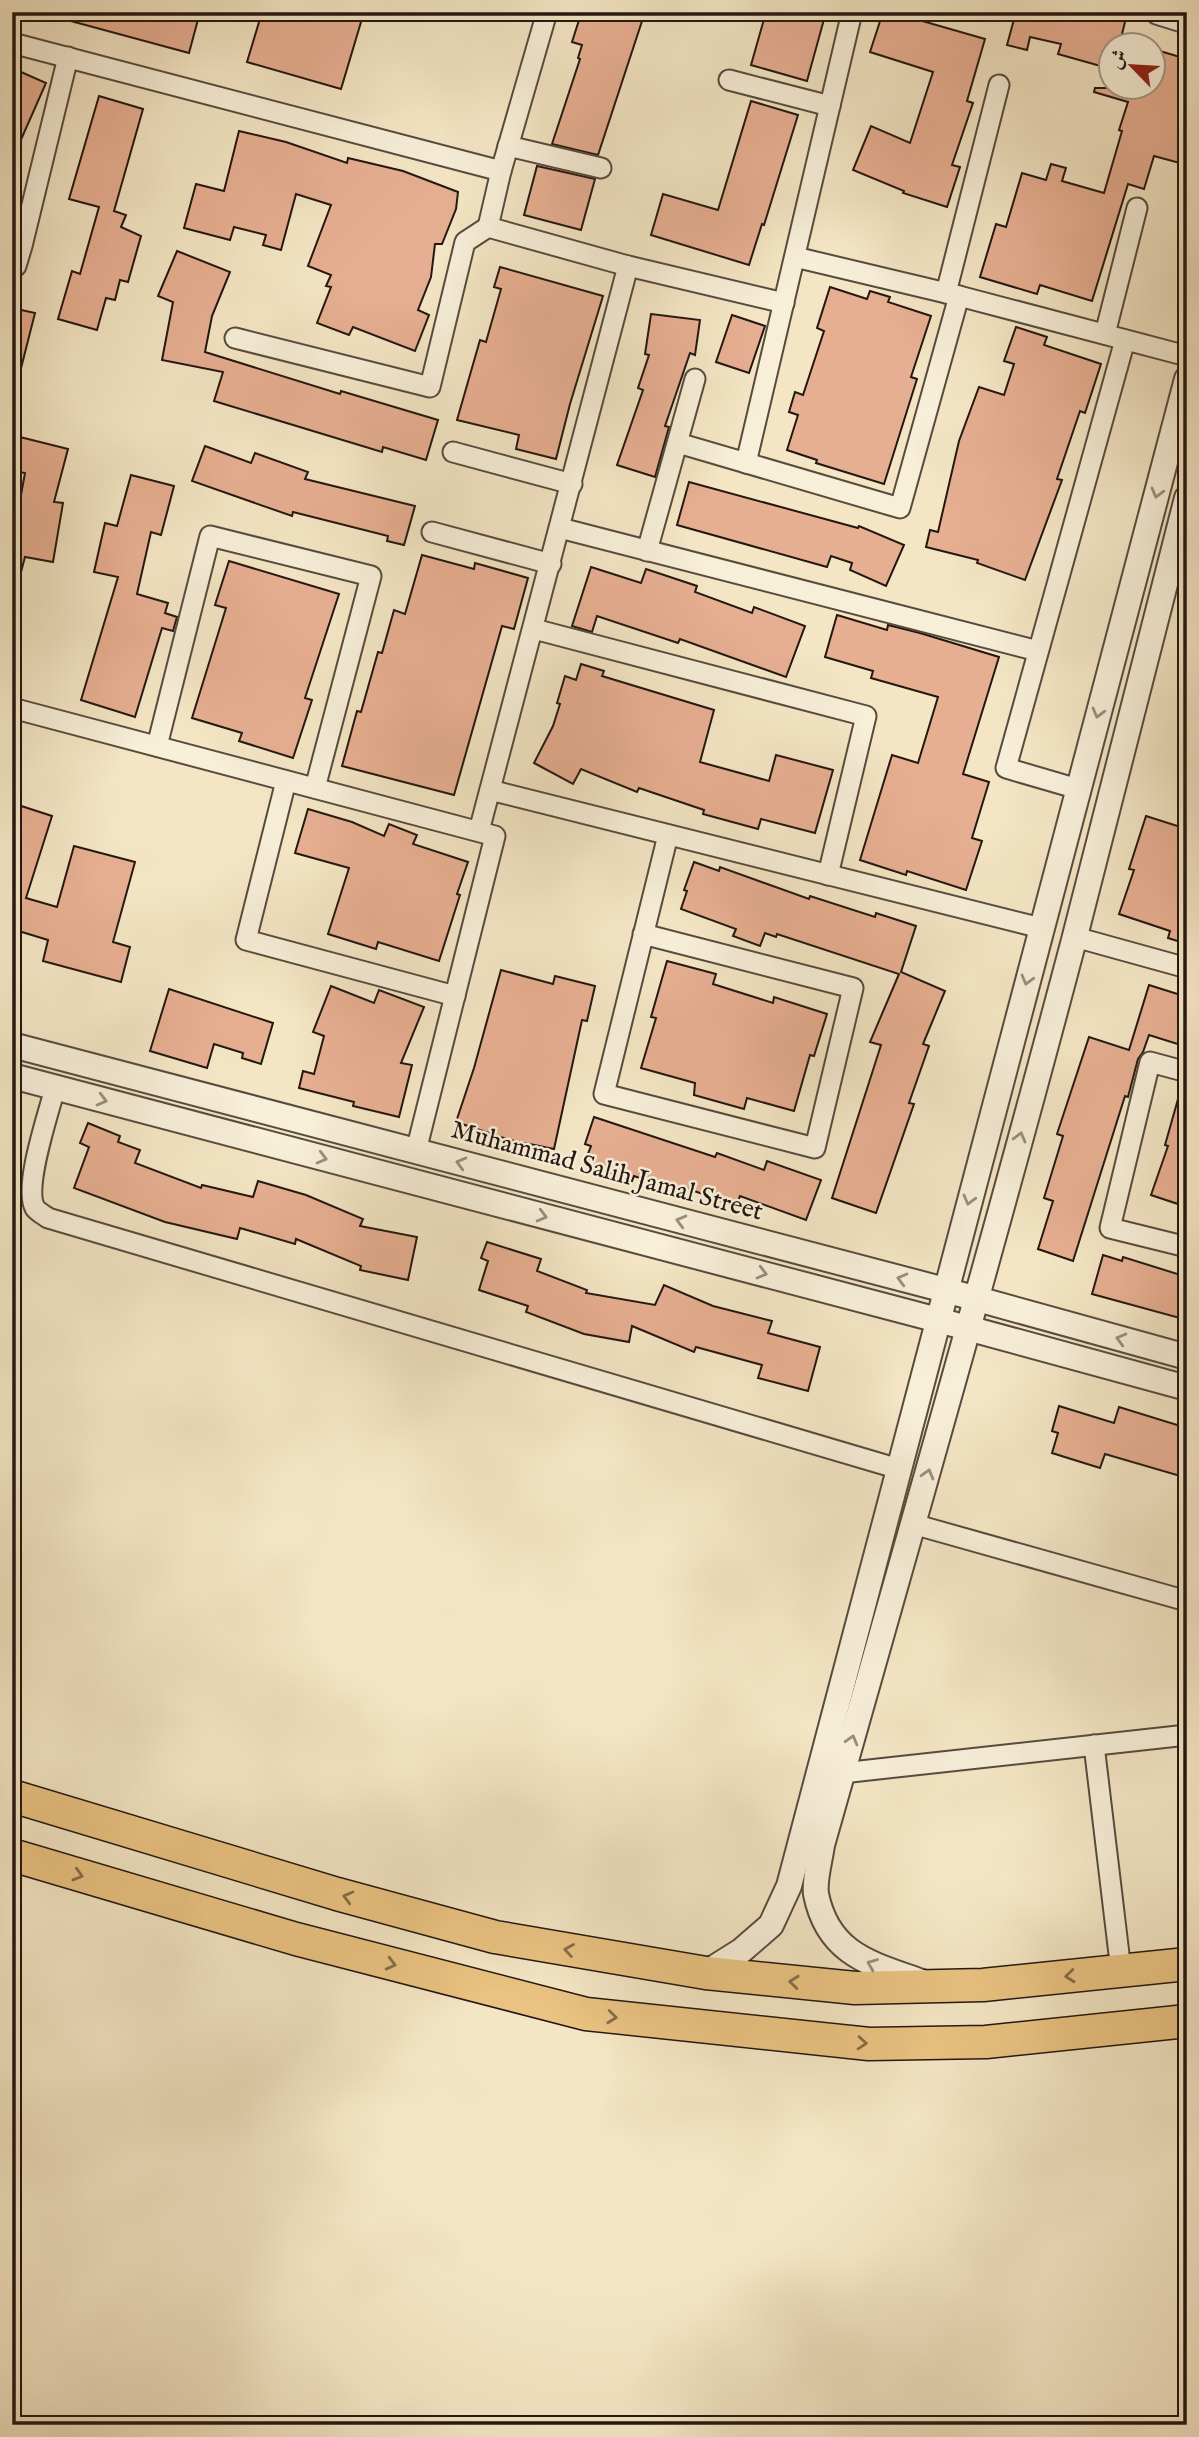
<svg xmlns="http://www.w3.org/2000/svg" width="1199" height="2437" viewBox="0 0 1199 2437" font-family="'IM FELL English',Amiri,serif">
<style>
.building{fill:#e7af92;stroke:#231711;stroke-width:2}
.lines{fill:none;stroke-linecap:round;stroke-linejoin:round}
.minor-casing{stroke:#574b3e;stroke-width:23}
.tertiary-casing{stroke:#574b3e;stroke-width:28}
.primary-casing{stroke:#231711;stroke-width:35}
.minor{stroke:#f8efd9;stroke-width:19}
.tertiary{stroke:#f8efd9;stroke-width:24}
.primary{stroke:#eac382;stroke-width:32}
.oneway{stroke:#988e7f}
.oneway2{stroke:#866d4a}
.labels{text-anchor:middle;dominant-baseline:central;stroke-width:5;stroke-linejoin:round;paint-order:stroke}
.street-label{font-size:26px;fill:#231711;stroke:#f8efd9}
</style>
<rect width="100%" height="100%" fill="#f4e6c5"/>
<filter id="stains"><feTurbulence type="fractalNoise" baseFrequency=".00286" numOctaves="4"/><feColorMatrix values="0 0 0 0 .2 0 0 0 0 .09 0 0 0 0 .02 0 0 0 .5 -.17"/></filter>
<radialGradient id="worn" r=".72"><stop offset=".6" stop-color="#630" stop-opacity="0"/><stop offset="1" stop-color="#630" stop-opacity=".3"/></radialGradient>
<g class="building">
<path d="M57,12H200L189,53L56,17Z"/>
<path d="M262,12H364L341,89L247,62Z"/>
<path d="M590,12H645L598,155L552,144L580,59L578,58L582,45L572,42L580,17L587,19Z"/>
<path d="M766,12H826L807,81L751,65Z"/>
<path d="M883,12H891L985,39L967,101L973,103L952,165L960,167L947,207L903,193L904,191L853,170L871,126L910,143L933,72L870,52Z"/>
<path d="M1016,12H1105L1126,18L1119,46H1111V69L1058,54L1061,44L1030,37L1027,50L1007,45Z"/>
<path d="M1153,49L1187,59V165L1154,156L1144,189L1128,184L1092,301L1040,285L1037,294L980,277L996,224L1006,227L1022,173L1046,180L1051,164L1066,168L1062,181L1104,193L1122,131L1119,130L1128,102L1094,92L1095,88H1153Z"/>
<path d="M12,68L46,83L12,160Z"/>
<path d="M99,96L143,109L114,211L126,215L121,227L141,236L128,282L120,280L115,300L106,298L97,330L58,319L72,271L80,274L99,207L69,199Z"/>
<path d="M751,101L798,115L764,225L762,224L749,265L651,235L663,194L718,210Z"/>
<path d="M239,131L286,142L347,163L348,158L403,171L458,192L456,209L442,244H435L431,277L418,310L429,315L415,351L353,327L349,335L317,323L331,287L326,286L331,275L308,266L331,205L296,194L281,250L263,245L266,235L234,227L230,240L184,228L196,184L224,191Z"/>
<path d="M537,166L595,179L581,230L524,215Z"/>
<path d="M177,251L230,272L212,316L205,352L340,394L341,391L438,420L426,460L383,447L382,452L214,401L223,372L162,360L173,302L158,296Z"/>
<path d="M500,267L603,296L570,404L556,459L516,449L519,435L457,420L480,340L486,342L501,289L494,287Z"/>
<path d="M830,287L867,299L870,291L890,297L888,302L931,316L911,377L917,379L884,484L816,463L817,460L787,450L798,415L789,412L795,392L803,395L824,331L817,328Z"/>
<path d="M12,308L35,313L18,380L12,379Z"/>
<path d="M651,314L700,320L695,355L690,353L665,426L669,427L655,477L617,465L643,390L638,388L649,355L645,354Z"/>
<path d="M732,315L765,326L749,373L716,362Z"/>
<path d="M1016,327L1047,337L1044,345L1101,364L1085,413L1080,411L1057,479L1062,480L1025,580L977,563L978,560L926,547L930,530L938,532L959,441L979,387L1004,395L1014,364L1004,361Z"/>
<path d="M12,435L68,449L54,502L63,503L53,562L25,557L17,587L12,586V544L25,473L12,471Z"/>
<path d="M205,446L251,463L255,453L308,472L305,479L415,506L404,545L387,541L388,536L293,512L292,516L192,481Z"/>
<path d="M131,475L174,486L161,535L151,532L137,594L168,603L165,613L177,617L173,631L162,628L135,717L81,700L118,577L94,572L105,523L117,526Z"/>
<path d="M689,482L858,528L859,526L904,545L886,586L850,570L852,563L831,556L827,567L677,525Z"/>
<path d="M422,555L474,569L475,563L528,578L514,629L502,626L454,795L342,766L357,711L361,712L378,652L382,653L394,610L405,614Z"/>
<path d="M229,561L339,594L305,698L312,700L293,758L239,741L242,733L192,718L226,608L215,605Z"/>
<path d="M591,567L641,583L646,569L697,586L695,592L752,613L754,607L805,626L786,677L680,639L678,643L597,616L592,632L572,626Z"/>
<path d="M837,615L887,630L888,625L920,633L999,657L963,774L989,782L972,838L982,841L966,890L907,871L906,875L860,860L892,755L918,763L938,697L871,678L873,671L825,657Z"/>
<path d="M581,664L604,671L602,676L714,710L700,762L769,781L776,755L833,770L815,833L761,819L758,829L703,814L704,810L639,788L637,792L581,769L573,784L534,763L553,726L560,704L557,703L565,676L576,680Z"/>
<path d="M12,803L52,816L26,898L57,907L74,846L135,862L113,942L130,947L121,982L43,961L48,940L12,929Z"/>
<path d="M308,809L352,822L384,836L389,824L417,835L413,844L468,862L457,894L460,895L439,961L378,942L376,949L328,934L349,868L295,853Z"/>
<path d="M1146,816L1187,829V944L1168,938L1170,931L1119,914L1134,870L1129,869Z"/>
<path d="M694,862L719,871L720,867L809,899L810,896L875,917L876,913L916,926L901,972L945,991L923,1044L929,1046L909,1103L914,1104L876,1213L832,1198L881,1045L870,1042L899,974L777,934L776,937L765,933L760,946L733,936L736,929L681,909L687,891L684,890Z"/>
<path d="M667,961L716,974L713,984L773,1003L774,997L827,1014L814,1056L810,1055L794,1111L747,1098L744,1109L694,1095L695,1083L641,1068L656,1018L651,1017Z"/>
<path d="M501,970L553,984L555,976L595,986L587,1021L582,1020L554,1149L510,1140L456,1122L474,1068Z"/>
<path d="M1149,985L1187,997V1047L1149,1035L1143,1052L1138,1059L1128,1097L1125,1096L1073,1261L1038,1249L1053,1201L1044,1198L1063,1136L1057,1134L1089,1037L1129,1050Z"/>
<path d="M331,986L374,1003L379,990L424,1007L401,1063L412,1065L399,1117L353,1106L354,1102L299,1088L303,1071L314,1074L324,1036L313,1032Z"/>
<path d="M169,989L273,1023L261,1064L242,1058L243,1053L214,1044L207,1068L150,1051Z"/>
<path d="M1182,1085L1187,1086V1207L1151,1195L1168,1146L1165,1145Z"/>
<path d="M594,1117L715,1157L717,1153L764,1170L767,1161L821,1180L806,1220L740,1196L736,1206L686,1188L684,1193L634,1176L632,1181L584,1164L591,1146L585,1144Z"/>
<path d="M88,1123L120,1136L118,1142L140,1150L135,1163L201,1188L202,1185L253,1197L258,1181L306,1195L363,1219L360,1226L417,1237L408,1280L360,1270L361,1266L296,1239L295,1244L240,1228L237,1239L165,1222L74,1188L89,1147L80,1143Z"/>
<path d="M487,1242L541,1259L537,1271L587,1290L586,1293L655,1305L664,1285L713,1306L772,1321L768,1333L820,1347L808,1391L758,1378L762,1365L696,1347L694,1352L632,1326L629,1342L584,1334L526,1312L528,1306L479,1290L488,1261L481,1258Z"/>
<path d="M1103,1255L1122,1261L1123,1257L1187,1277V1320L1092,1294Z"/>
<path d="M1059,1406L1114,1423L1119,1407L1187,1428V1478L1105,1454L1100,1468L1052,1453L1058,1433L1052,1431Z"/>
</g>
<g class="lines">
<defs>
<g id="minor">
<path d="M12,43L501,171"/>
<path d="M729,80L830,106"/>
<path d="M508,146L601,168"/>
<path d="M488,227L501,171L547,12"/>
<path d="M795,257L959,296L1187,356"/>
<path d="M12,269L16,266L22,246L68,57"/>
<path d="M946,293L999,85"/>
<path d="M1105,334L1137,208"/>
<path d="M235,338L430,387L465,242L488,227L628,266L784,303"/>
<path d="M678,443L900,508L959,296"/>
<path d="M453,452L572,484"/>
<path d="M746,463L852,12"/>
<path d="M560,528L1038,651"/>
<path d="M432,532L551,564"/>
<path d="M647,551L695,379"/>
<path d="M534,629L866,716L828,875"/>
<path d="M12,708L495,836L416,1151"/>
<path d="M157,746L210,536L371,576L315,788"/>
<path d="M286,781L246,940L455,996"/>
<path d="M1078,789L1006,768L1125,340"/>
<path d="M490,790L1041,928"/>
<path d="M479,831L628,266"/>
<path d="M643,934L853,988L815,1148L604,1094L668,835"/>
<path d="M1075,937L1187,968"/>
<path d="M1187,1072L1150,1062L1110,1228L1187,1247"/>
<path d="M55,1088C49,1112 23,1187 35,1208C38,1212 44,1215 48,1218L899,1469"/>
<path d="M913,1524L1187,1601"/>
<path d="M1094,1745L1121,1971"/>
<path d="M842,1773L1187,1735"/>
</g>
<g id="tertiary">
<path d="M1158,12L1187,21"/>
<path d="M12,1045L945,1290L1187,1357"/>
<path d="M12,1076L938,1320L1187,1388"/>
<path d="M706,1973L741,1951L771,1925L789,1886L1187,379"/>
<path d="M922,1982C872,1964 828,1955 816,1894C814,1880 820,1860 822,1845C907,1544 994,1243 1074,940C1113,793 1148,645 1187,498"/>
</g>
<g id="primary">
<path d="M12,1796L337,1894L495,1937L706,1973L855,1988L983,1985L1187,1964"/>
<path d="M12,1855L296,1939L586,2014L869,2044L986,2042L1187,2021"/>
</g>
</defs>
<use href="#minor" class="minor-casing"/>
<use href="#tertiary" class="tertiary-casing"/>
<use href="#primary" class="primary-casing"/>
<use href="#minor" class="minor"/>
<use href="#tertiary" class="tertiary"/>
<use href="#primary" class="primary"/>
</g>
<defs><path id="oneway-chevron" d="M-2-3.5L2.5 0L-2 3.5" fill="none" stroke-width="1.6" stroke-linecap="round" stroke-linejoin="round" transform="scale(1.75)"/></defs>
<g class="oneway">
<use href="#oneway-chevron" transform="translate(1157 493) rotate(105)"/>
<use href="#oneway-chevron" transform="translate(1098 713) rotate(105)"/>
<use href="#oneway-chevron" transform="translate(1027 980) rotate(105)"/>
<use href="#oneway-chevron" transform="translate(102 1100) rotate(15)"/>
<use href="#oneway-chevron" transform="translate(1020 1137) rotate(-75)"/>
<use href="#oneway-chevron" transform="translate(322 1158) rotate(15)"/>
<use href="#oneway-chevron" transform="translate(461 1163) rotate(-165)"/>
<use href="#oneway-chevron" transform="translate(969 1200) rotate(105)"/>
<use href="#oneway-chevron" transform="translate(542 1216) rotate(15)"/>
<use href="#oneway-chevron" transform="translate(681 1221) rotate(-165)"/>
<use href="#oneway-chevron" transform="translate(762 1273) rotate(15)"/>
<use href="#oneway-chevron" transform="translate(902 1279) rotate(-165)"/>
<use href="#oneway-chevron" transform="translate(1121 1339) rotate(-165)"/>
<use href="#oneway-chevron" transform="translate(928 1474) rotate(-74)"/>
<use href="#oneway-chevron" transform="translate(852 1740) rotate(-74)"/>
<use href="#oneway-chevron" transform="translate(872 1964) rotate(-158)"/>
</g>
<g class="oneway2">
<use href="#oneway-chevron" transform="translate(78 1875) rotate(16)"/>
<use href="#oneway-chevron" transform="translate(348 1897) rotate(-165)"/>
<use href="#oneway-chevron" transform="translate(569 1950) rotate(-170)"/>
<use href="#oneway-chevron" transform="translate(391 1964) rotate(14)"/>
<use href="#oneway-chevron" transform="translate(1070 1976) rotate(174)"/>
<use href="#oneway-chevron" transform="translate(794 1982) rotate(-174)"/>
<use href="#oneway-chevron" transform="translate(612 2017) rotate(6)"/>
<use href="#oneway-chevron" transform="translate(862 2043) rotate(4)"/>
</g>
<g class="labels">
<g class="street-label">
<text transform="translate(607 1171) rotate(15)">Muhammad Salih Jamal Street</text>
</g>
</g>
<rect width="1199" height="2437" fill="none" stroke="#f4e6c5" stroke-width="42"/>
<rect x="14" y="14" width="1171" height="2409" fill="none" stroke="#231711" stroke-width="3.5"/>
<rect x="21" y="21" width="1157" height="2395" fill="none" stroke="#231711" stroke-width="2"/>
<g transform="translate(1132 66) rotate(295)"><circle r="33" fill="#f8efd9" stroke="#a39989" stroke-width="2"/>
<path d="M0-5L12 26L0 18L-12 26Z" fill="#8f2418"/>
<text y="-10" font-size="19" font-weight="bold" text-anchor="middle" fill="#231711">ش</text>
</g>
<rect width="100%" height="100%" filter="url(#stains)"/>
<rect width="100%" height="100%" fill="url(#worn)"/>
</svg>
